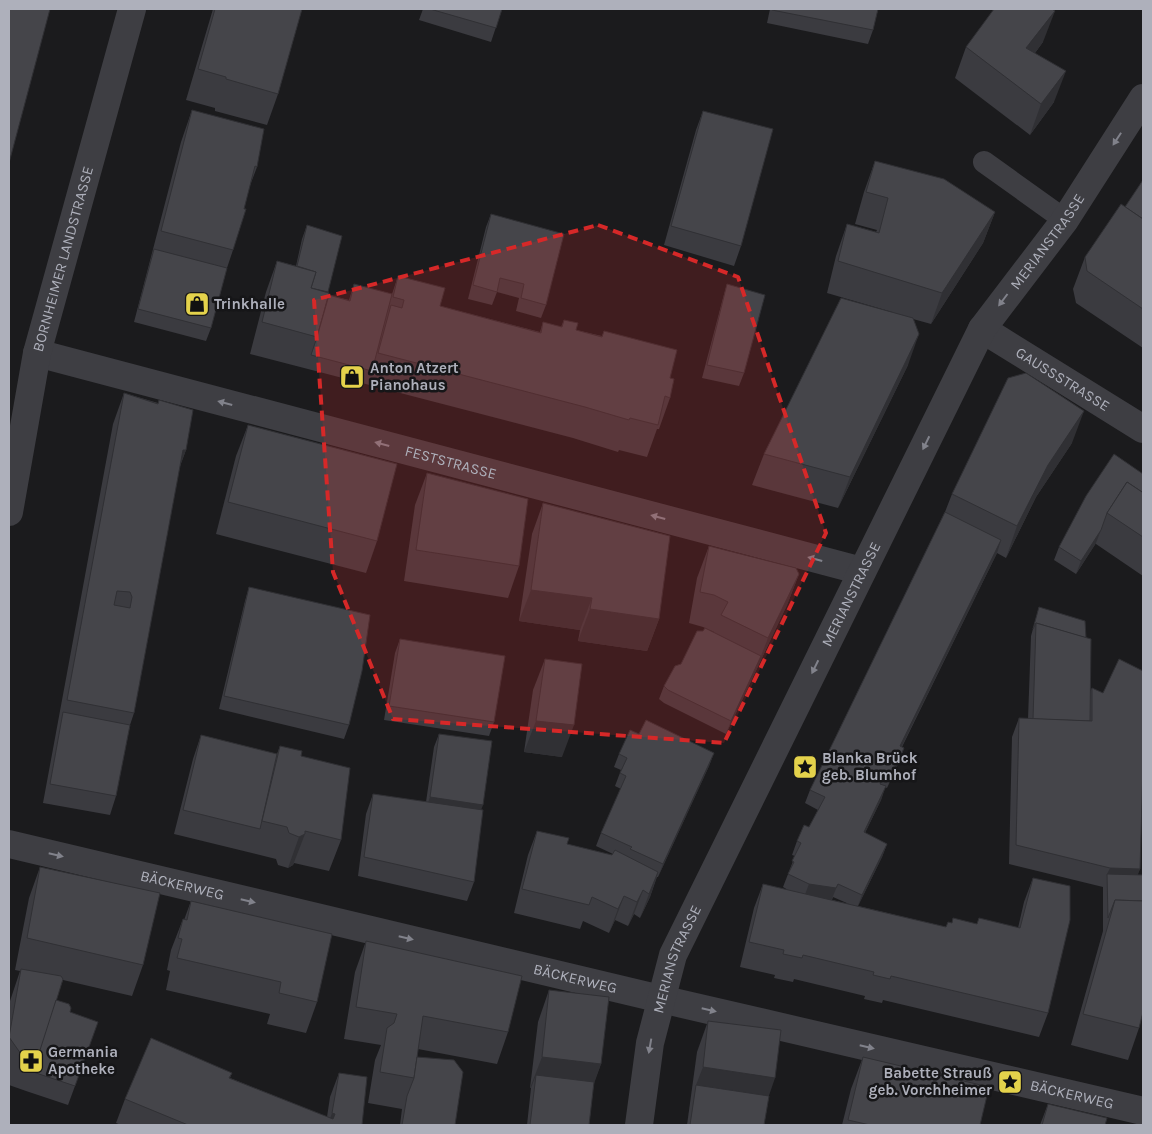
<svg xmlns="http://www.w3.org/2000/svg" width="1152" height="1134" viewBox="0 0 1152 1134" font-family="Karla,sans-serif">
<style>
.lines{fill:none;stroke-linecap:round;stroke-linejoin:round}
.service{stroke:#3e3e43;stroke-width:22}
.minor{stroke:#3e3e43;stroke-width:28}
.wall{fill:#3b3b40;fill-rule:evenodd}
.shaded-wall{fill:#303034}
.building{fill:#45454a;stroke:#303034;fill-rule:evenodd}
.oneway{fill:#81828b}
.marked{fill:#d62828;fill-opacity:0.2;stroke:#d62828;stroke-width:4;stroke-dasharray:10 6;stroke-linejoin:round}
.labels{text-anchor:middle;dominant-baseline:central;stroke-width:5;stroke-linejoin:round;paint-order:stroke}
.street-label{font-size:15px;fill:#aeb0bb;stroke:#161618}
.poi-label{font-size:15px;font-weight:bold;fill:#aeb0bb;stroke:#161618;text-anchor:start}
</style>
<rect width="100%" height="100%" fill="#1b1b1d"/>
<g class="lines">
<path class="service" d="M984,162L1065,220"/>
<g class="minor">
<path id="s1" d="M982,329L1143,429"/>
<path id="s2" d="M37,353L862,571"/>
<path id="s3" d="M9,512L37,353L132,9"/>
<path id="s4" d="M9,844L661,999L1143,1111"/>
<path id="s5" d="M639,1125L650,1043L673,955L982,329L1065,220L1143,98"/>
</g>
</g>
<g class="wall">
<path d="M213,9H302L278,94L267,125L215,111V108L186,100Z"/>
<path d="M423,9H502L491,42L419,20Z"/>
<path d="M770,9H878L873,30L868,44L767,23Z"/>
<path d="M1043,42L1035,53L1054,102L1030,135L955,78L966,47Z"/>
<path d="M192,110L257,167L249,188L233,250L227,268L211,328L206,341L134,322L181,142Z"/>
<path d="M703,111L741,246L734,266L664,245L696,130Z"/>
<path d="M875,161L995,212L983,243L931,324L913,319L908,365L838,508L752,485L764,454L892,312L827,293L836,256L847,224L876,232L877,230L855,224L864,192Z"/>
<path d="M1143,180V348L1076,303L1073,289L1085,257L1125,207Z"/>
<path d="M491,214L546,305L541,318L516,311L519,298L497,292L492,305L468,299L486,227Z"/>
<path d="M307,225L329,295L349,300L354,284L392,294L398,276L440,306L540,332L543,322L561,327L564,320L576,330L602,336L604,331L670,378V398L659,429H657L647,457L619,450L618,452L573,438L250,354L266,292L277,261L296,266L302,239Z"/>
<path d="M727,284L744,373L739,386L702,378L723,298Z"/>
<path d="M124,393L158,403L159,400L186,450L179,469L134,713L130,725L116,796L110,815L43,803L113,424Z"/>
<path d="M248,425L377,541L366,573L216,534L236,456Z"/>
<path d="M1072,443L1036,497L1006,558L997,553L902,747L904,748L899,762L887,788L885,787L881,800L865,833L887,844L882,857L858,906L946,927L952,923L977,924L1018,928L1024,902L1033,878L1048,1013L1039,1037L883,1000L882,1003L864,999L865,996L794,979L793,982L774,978L775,975L740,967L754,908L763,884L788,890L783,887L795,856L792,855L797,841L809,827L818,810L805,803L810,790L945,512L952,494ZM833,897L849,904L832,900Z"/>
<path d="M427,473L519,566L508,598L404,581L415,505Z"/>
<path d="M1143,474V576L1096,544V543L1076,574L1054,560L1059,547Z"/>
<path d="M543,503L659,619L647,651L578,641L580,630L519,621L532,534Z"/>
<path d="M709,546L799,574L787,605L726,734L664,703L659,699L664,686L681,664L714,632L703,627L689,623L697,578Z"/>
<path d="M249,587L349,725L344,739L219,709L245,601Z"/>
<path d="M1039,607L1086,638L1090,692L1092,688L1140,869L1137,875L1139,1028L1128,1060L1071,1045L1103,931V887L1009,864L1012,737L1019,718L1028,719L1031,636Z"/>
<path d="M400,639L494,722L489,736L384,720L395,653Z"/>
<path d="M545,659L562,757L524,752L533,690Z"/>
<path d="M439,734L481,809L474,882L467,901L358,876L366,814L373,794L426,802L434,747Z"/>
<path d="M639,734L714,753L709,766L658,877H657L650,897L640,918L634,914L628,926L615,920L609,933L583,921L580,929L514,913L528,855L537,831L567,844L612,855L613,854L596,846L601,833L621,789L615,786L621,770L614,767L619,754Z"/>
<path d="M201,735L277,754L280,746L301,756L341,840L329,871L294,863L293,865L288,868L278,865L276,859L174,834L193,759Z"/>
<path d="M40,867L143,965L132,996L63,980L56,1000L70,1012L75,1086L68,1105L26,1091L9,1085V1004L20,971L15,970L29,898Z"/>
<path d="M191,901L317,1002L306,1033L267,1024L270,1014L166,990L170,971L167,970L171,950L183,919L184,920Z"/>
<path d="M366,941L508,1032L497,1064L418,1049L417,1057L455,1125H400L402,1109L368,1103L375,1060L381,1045L344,1039L355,972Z"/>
<path d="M549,990L601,1064L594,1082L589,1125H527L531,1088H530L538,1022Z"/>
<path d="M708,1021L769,1096L764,1125H687L697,1052Z"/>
<path d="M863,1057L980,1125H842L851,1089Z"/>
<path d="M232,1073L230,1078L327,1117L330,1097L339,1073L362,1125H121L116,1123L125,1099Z"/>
<path d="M1048,1104L1105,1125H1040Z"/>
</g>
<g class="shaded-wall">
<path d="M1055,11L1043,42L1015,80L1026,48Z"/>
<path d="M1066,71L1054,102L1030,135L1041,104Z"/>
<path d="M995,212L983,243L931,324L942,293Z"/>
<path d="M919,334L908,365L838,508L850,477Z"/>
<path d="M1084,411L1072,443L1036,497L1006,558L1017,526L1048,465Z"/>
<path d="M183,450H186L174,481Z"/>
<path d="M1101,530L1096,543L1076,574L1081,561Z"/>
<path d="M1001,540L997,553L895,760L900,746Z"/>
<path d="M799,574L787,605L726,734L731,721L761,656L768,638Z"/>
<path d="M531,590L592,598L580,630L519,621Z"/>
<path d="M590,609L659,619L647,651L578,641Z"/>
<path d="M536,721L574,725L562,757L524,752Z"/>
<path d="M904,748L899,762L887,788L892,775Z"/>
<path d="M714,753L709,766L658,877L663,864Z"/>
<path d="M886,786L881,800L859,845L864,832Z"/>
<path d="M430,797L483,805L478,818L425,811Z"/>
<path d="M305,834L293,865L288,868L299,837Z"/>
<path d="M887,844L882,857L857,908L862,895Z"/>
<path d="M1110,868L1140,869L1133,888L1107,874Z"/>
<path d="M658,872L650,897L640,918L649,894Z"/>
<path d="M809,884H838L831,901L804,897Z"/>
<path d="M643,890L634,914L628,926L637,902Z"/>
<path d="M624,896L615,920L609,933L618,909Z"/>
<path d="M542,1057L601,1064L590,1095L536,1075L531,1088H530Z"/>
<path d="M703,1067L775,1078L764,1110L696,1085Z"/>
<path d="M332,1113L335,1114L331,1125H328Z"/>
</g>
<g class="building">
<path d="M9,9H50L9,163Z"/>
<path d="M215,9H302L278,94L226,79V77L198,69Z"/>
<path d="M430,9H502L496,28Z"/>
<path d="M772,9H878L873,30L772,10Z"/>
<path d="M994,9H1052L1055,11L1026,48L1066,71L1041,104L966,47Z"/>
<path d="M192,110L264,129L257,167L255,166L244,209H246L233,250L161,231Z"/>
<path d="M703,111L773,129L741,246L671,226Z"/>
<path d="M875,161L944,179L995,212L942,293L838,261L847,224L879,233L888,198L866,192Z"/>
<path d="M1143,180V219L1125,207Z"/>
<path d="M1121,204L1143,219V309L1087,271L1085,257Z"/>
<path d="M491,214L564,234L546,305L521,298L524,284L500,278L497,292L473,285Z"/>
<path d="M307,225L342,236L328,292L311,288L316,272L297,266Z"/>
<path d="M154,249L227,268L211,328L138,309Z"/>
<path d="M277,261L316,272L311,288L329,293L317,337L262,322Z"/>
<path d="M398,276L445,288L440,306L541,333L543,322L562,327L564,320L578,323L576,330L602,337L604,331L677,350L670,378L674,379L670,398L665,396L658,425L630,418L629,420L585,407L378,353L391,305L402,308L404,300L393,297Z"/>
<path d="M354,284L392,294L372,371L311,355L317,337L329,295L350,301Z"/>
<path d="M727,284L765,295L744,373L707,365Z"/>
<path d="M841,298L913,318L919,334L850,477L764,454Z"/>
<path d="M1026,373L1084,411L1048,465L1017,526L952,494L1008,378Z"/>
<path d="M124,393L158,404L159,400L193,410L186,450H183L134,713L67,700ZM117,591L130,592L132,597L130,608L114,605Z"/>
<path d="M248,425L397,464L377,541L228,502Z"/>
<path d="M1114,454L1143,474V490L1142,492L1127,482L1107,513L1101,530L1081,561L1059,547L1086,496Z"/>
<path d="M427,473L528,499L519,566L416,550Z"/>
<path d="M1127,482L1142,492L1143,490V537L1107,513Z"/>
<path d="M543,503L670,536L659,619L590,609L592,598L531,590Z"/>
<path d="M945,512L1001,540L900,746L904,748L892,775L886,772L880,784L886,786L864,832L887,844L862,895L838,884L836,888L809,884L788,874L794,862L792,861L801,843L797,841L804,825L809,827L825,797L810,790Z"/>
<path d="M709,546L796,568L799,574L768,638L721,615L728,602L714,595L700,592Z"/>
<path d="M249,587L370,615L362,671L349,725L224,696Z"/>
<path d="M1039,607L1085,621L1086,638L1036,623L1033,629Z"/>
<path d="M1036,623L1091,639L1090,721L1033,719Z"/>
<path d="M705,628L761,656L731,721L668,690L664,686L675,666L681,664L697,631H703Z"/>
<path d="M400,639L505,656L494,722L389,706Z"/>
<path d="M545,659L582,664L574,725L536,721Z"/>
<path d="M1119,659L1143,671V765L1140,869L1110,868L1016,845L1019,718L1092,721V688L1103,693Z"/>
<path d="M63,712L130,725L116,796L50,784Z"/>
<path d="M646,720L714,753L663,864L630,849L632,847L601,833L626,776L620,773L627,758L619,754L630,730L639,734Z"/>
<path d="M439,734L492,741L483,805L430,797Z"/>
<path d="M201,735L277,754L260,829L183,810Z"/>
<path d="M280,746L302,751L301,756L350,768L341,840L305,831V834L299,837L289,833L287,827L262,821Z"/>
<path d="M373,794L483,810L474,882L364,857Z"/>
<path d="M537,831L569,838L567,844L612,855L615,850L658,872L649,894L643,890L637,902L624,896L618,909L592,897L589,905L522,889Z"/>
<path d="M40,867L160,893L143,965L27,938Z"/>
<path d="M1107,874L1143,875V901L1115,900L1108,918Z"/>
<path d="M1033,878L1070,886V920L1048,1013L891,976L890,979L873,975L874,972L803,955L802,958L783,954L784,950L749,942L763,884L946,927L948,922L952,923L953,918L977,924L979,918L1020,928Z"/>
<path d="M1115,900L1143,901V1012L1139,1028L1083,1014Z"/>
<path d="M191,901L332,934L317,1002L279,993L281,982L177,958L182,939L178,938L183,919L187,920Z"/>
<path d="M366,941L522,976L508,1032L423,1016L414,1078L380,1072L387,1028L394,1023L397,1014L356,1007Z"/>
<path d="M21,969L61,976L63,979L38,1060L21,1054L9,1037Z"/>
<path d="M549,990L609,997L601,1064L542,1057Z"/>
<path d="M56,1000L69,1004L71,1008L70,1012L98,1022L75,1086L33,1072Z"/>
<path d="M708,1021L781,1030L775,1078L703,1067Z"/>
<path d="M151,1038L232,1073L229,1078L333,1119L335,1114L332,1113L339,1073L367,1077L362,1125H188L125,1099Z"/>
<path d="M417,1057L454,1060L463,1072L455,1125H402L407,1096L414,1078Z"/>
<path d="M863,1057L989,1087L980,1125H870L848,1120Z"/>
<path d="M536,1075L594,1082L589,1125H530Z"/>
<path d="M696,1085L769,1096L764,1125H690Z"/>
<path d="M1048,1104L1107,1118L1105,1125H1042Z"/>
</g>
<defs><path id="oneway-solid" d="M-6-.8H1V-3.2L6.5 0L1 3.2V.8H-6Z" transform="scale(1.25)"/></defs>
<g class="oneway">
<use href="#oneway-solid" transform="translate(1117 139) rotate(123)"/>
<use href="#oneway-solid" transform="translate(1003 300) rotate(127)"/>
<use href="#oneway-solid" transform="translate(225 403) rotate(-165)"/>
<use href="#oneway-solid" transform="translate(926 443) rotate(116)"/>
<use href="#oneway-solid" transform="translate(382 444) rotate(-165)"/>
<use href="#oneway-solid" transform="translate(658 517) rotate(-165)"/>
<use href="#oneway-solid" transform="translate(815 559) rotate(-165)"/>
<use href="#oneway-solid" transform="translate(815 667) rotate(116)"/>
<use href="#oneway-solid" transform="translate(56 855) rotate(13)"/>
<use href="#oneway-solid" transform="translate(248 901) rotate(13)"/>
<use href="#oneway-solid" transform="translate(406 938) rotate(13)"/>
<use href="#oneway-solid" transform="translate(709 1010) rotate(13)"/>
<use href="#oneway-solid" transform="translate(650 1046) rotate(100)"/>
<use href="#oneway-solid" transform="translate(867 1047) rotate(13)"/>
</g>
<path class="marked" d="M598,225L738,277L826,533L724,743L393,719L333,572L314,300Z"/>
<defs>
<symbol id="shop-square" viewBox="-11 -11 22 22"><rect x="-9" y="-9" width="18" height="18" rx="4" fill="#e4d24b" stroke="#161618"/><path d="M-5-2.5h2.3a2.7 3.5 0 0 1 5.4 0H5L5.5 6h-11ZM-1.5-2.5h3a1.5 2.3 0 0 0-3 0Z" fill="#111"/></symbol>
<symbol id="sight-square" viewBox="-11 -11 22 22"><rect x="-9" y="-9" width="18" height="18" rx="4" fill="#e4d24b" stroke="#161618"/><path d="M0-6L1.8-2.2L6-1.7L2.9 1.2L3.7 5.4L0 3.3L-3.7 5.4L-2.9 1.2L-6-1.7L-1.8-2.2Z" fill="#111"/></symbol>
<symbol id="pharmacy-square" viewBox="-11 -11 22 22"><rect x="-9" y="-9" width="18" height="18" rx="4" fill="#e4d24b" stroke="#161618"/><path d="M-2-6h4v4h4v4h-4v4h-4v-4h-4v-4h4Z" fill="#111"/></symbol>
</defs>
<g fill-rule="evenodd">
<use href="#shop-square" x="183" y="290" width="28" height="28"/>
<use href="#shop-square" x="338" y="363" width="28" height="28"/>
<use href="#sight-square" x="791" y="753" width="28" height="28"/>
<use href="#pharmacy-square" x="17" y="1047" width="28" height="28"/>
<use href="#sight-square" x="996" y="1068" width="28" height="28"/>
</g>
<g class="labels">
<g class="street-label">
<text stroke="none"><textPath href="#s5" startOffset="981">MERIANSTRASSE</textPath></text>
<text stroke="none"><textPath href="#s3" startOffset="259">BORNHEIMER LANDSTRASSE</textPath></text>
<text stroke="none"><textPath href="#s1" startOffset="95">GAUSSSTRASSE</textPath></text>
<text stroke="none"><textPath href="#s2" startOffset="428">FESTSTRASSE</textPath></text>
<text stroke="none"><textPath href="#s5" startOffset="576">MERIANSTRASSE</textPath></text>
<text stroke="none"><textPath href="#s4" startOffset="178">BÄCKERWEG</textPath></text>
<text stroke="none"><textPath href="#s5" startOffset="171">MERIANSTRASSE</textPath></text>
<text stroke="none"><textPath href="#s4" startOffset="582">BÄCKERWEG</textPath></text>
<text stroke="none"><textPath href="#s4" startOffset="1092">BÄCKERWEG</textPath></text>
</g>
<g class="poi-label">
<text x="214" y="304">Trinkhalle</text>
<text x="370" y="368">Anton Atzert<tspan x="370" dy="17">Pianohaus</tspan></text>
<text x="822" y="758">Blanka Brück<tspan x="822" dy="17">geb. Blumhof</tspan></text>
<text x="48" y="1052">Germania<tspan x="48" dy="17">Apotheke</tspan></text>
<text x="992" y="1073" text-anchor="end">Babette Strauß<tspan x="992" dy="17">geb. Vorchheimer</tspan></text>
</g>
</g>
<rect width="1152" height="1134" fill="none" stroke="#aeb0bb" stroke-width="20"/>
</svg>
